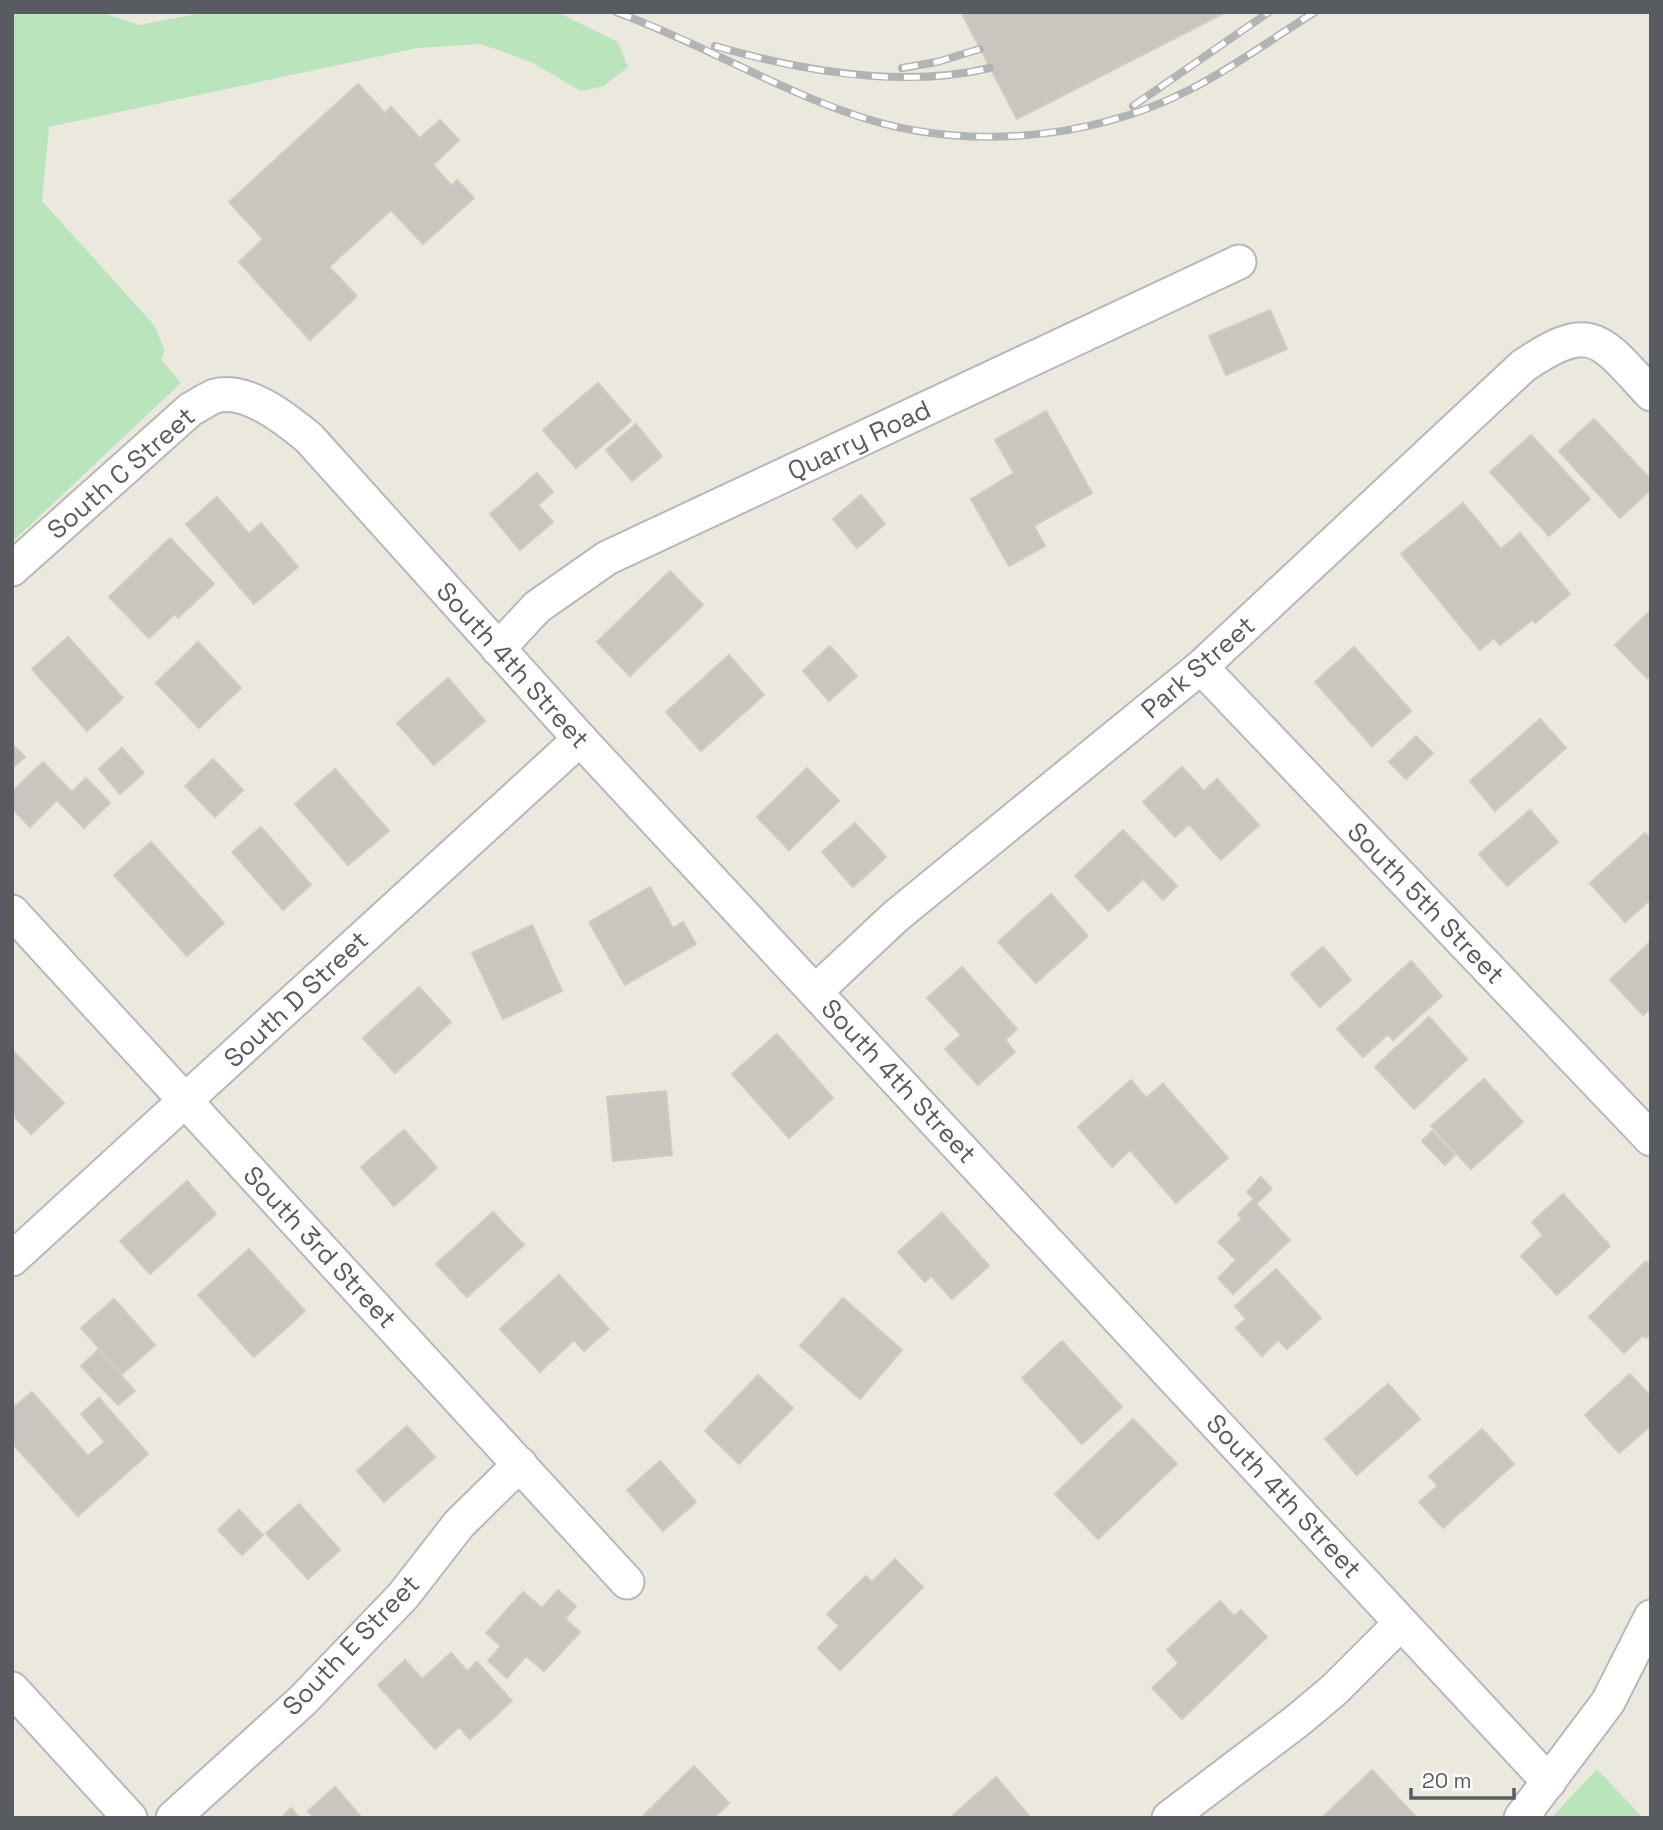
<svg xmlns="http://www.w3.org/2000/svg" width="1663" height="1830" viewBox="0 0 1663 1830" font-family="'Space Grotesk',sans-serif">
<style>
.green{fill:#bae4bc}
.building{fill:#c8c6be;stroke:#d0cbbd;stroke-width:2}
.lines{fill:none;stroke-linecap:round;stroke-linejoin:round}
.minor-casing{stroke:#b5b7bc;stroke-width:37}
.minor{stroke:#fff;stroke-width:33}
.rail-casing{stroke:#b2b3b3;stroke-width:8}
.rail{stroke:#fff;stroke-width:5;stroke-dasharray:16;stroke-linecap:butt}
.labels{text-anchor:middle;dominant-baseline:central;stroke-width:5;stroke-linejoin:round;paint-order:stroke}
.street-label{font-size:26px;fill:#585b60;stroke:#fff}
</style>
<rect width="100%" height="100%" fill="#ebe9de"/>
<g class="green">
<path d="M12,12H101L139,25L207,12H557L618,42L628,67L604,86L581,91L531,62L481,44L418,48L49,127L42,201L154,325L165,351L161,359L181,383L12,542Z"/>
<path d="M1597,1769L1643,1818H1551Z"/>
</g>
<g class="building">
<path d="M961,12H1226L1017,119Z"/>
<path d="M358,84L385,113L391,107L420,138L440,120L459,140L433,165L452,186L457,180L474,198L423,244L391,210L329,267L357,296L310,340L239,262L263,239L229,202Z"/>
<path d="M1270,310L1287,349L1226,375L1209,336Z"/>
<path d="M598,383L631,421L576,468L543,430Z"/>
<path d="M1046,411L1092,493L1034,526L1045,546L1009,566L971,499L1014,473L995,440Z"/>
<path d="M1594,419L1651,480V489L1620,518L1559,451Z"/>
<path d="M636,424L662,456L632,481L606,450Z"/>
<path d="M1531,435L1590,499L1549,536L1490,472Z"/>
<path d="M537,473L553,492L538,505L553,522L520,550L490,514Z"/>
<path d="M861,495L885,524L857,548L833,519Z"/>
<path d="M217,497L249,534L261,523L298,567L254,604L186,524Z"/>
<path d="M1463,503L1501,549L1520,533L1570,594L1535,623L1532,620L1500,645L1494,638L1480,650L1401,554Z"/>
<path d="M170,538L214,584L178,618L175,614L149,638L109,597Z"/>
<path d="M670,571L703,605L630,676L597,642Z"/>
<path d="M1651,610V674L1647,678L1615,645Z"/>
<path d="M68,637L123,698L87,731L32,669Z"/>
<path d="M198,642L241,688L199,728L156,683Z"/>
<path d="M830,646L857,676L829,701L803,671Z"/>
<path d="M1354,647L1411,711L1372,746L1315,682Z"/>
<path d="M729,655L764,695L701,751L666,712Z"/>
<path d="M448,678L485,721L434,765L397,723Z"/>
<path d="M1540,719L1566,748L1495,811L1470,781Z"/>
<path d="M1416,736L1433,753L1406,779L1389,762Z"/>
<path d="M12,744L25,757L12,768Z"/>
<path d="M122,748L144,773L120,794L99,769Z"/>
<path d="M213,759L243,790L215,817L185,786Z"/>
<path d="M43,762L72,792L86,778L110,803L84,828L57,800L30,827L12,808V792Z"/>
<path d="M1182,767L1204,791L1217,779L1259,825L1221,860L1189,824L1175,837L1143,802Z"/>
<path d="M807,768L839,801L789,850L757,817Z"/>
<path d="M335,769L389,831L348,865L295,804Z"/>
<path d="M1530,810L1558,842L1507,886L1479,854Z"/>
<path d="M855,823L886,857L853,887L822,852Z"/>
<path d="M261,827L311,885L283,910L232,852Z"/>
<path d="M1123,830L1177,886L1163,900L1143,879L1109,911L1075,876Z"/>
<path d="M1645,833L1651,839V899L1625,922L1590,883Z"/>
<path d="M151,842L224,923L187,956L114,875Z"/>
<path d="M650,887L673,928L683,922L696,944L625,985L589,922Z"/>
<path d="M1051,894L1088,936L1036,983L998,942Z"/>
<path d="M532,925L562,991L503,1019L472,953Z"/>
<path d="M1651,941V1008L1643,1015L1610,980Z"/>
<path d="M1323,947L1351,980L1320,1007L1291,974Z"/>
<path d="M1411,961L1442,996L1393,1040L1388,1034L1363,1057L1337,1029Z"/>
<path d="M962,967L1017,1029L1005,1040L1015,1052L978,1085L945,1049L961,1035L927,998Z"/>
<path d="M419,987L451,1022L395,1073L363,1038Z"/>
<path d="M1429,1017L1467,1059L1414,1109L1375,1067Z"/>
<path d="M777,1034L833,1098L789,1138L732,1074Z"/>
<path d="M13,1051L64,1103L31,1134L12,1114Z"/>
<path d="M1484,1079L1523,1122L1471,1169L1431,1126Z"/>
<path d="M1131,1080L1146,1098L1163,1084L1228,1158L1176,1203L1130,1150L1112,1167L1078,1127Z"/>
<path d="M666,1091L672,1155L613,1161L607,1097Z"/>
<path d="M404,1130L437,1168L394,1206L361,1167Z"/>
<path d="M1432,1131L1455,1155L1445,1165L1422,1141Z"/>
<path d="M1261,1177L1272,1189L1256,1204L1290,1240L1233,1294L1218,1278L1236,1260L1218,1242L1242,1219L1238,1214L1254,1199L1247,1192Z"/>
<path d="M187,1181L216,1214L150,1274L120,1241Z"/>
<path d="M1563,1194L1610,1246L1557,1295L1521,1256L1543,1235L1532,1222Z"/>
<path d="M493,1212L524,1245L467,1297L436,1264Z"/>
<path d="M942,1213L989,1266L952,1299L931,1276L925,1282L898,1252Z"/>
<path d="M249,1249L305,1311L254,1357L198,1295Z"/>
<path d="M1646,1261L1651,1266V1334L1646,1338L1643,1335L1624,1353L1589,1317Z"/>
<path d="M1276,1269L1321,1318L1287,1349L1278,1340L1262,1356L1236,1328L1246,1319L1235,1306Z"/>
<path d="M559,1275L609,1329L584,1351L574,1340L540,1372L500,1329Z"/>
<path d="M843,1298L902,1350L860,1399L800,1346Z"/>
<path d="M114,1299L155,1345L122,1374L81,1328Z"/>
<path d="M1062,1341L1122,1407L1082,1444L1022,1378Z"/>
<path d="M98,1350L135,1391L118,1405L81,1366Z"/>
<path d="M1630,1374L1651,1397V1425L1619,1453L1585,1415Z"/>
<path d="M758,1375L793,1408L739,1464L705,1431Z"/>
<path d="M1388,1384L1420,1419L1357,1475L1325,1439Z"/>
<path d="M32,1392L88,1456L105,1442L81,1414L99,1398L148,1454L78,1516L12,1443V1409Z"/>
<path d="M1133,1419L1177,1464L1098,1539L1055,1494Z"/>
<path d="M407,1426L435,1457L384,1502L357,1471Z"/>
<path d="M1482,1429L1514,1464L1443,1528L1419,1502L1438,1486L1429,1476Z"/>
<path d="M660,1461L696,1502L663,1531L627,1490Z"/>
<path d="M299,1504L340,1550L308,1579L266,1533Z"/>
<path d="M239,1510L263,1535L242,1555L218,1530Z"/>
<path d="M895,1559L923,1587L840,1670L818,1648L839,1626L827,1614L866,1576L872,1582Z"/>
<path d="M558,1590L576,1606L565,1619L580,1632L544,1671L526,1656L507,1678L488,1661L501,1646L486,1633L523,1592L542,1608Z"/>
<path d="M1220,1601L1234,1616L1241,1610L1267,1637L1182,1719L1152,1688L1179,1663L1167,1650Z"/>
<path d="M451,1653L467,1671L477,1662L512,1701L470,1739L459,1727L435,1749L378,1685L405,1660L422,1679Z"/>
<path d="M694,1766L729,1803L714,1818H641Z"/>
<path d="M1372,1770L1417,1818H1322Z"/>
<path d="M996,1777L1031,1818H950Z"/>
<path d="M335,1787L362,1818H314L308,1811Z"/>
<path d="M291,1808L300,1818H281Z"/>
</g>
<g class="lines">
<defs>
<g id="minor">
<path d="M12,569L191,409C199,405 207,399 215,396C247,387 287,420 309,438L580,739L1549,1782"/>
<path d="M498,649L537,607L607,558L1239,262"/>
<path d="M1201,667L1651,1139"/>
<path d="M12,912L627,1582"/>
<path d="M816,991L896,916L1201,667L1523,366C1592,319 1600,339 1651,394"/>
<path d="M12,1259L580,739"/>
<path d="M12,1689L130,1818"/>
<path d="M173,1818L302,1701L403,1596L459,1524L520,1464"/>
<path d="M1169,1818L1297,1721L1334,1690L1401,1623"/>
<path d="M1521,1818L1608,1702L1651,1617"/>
</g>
</defs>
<use href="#minor" class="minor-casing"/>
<use href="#minor" class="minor"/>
<defs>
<g id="rail">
<path d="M616,12C696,41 769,85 849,113C957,152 1087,142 1189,90C1233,68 1273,38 1315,12"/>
<path d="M715,46C801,71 901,89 990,68"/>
<path d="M902,68L937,62L980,49"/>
<path d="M1133,106L1269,12"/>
</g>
</defs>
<use href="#rail" class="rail-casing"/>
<use href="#rail" class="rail"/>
</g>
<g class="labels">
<g class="street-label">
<text transform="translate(859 440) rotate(-25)">Quarry Road</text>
<text transform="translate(121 473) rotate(-41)">South C Street</text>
<text transform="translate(513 665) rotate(48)">South 4th Street</text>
<text transform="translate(1198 667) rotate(-41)">Park Street</text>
<text transform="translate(1426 903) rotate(46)">South 5th Street</text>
<text transform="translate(296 999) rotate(-43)">South D Street</text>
<text transform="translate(899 1081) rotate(47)">South 4th Street</text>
<text transform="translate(320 1247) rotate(47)">South 3rd Street</text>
<text transform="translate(1284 1496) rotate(47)">South 4th Street</text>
<text transform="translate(351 1645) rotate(-46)">South E Street</text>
</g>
</g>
<rect width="1663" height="1830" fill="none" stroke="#585b60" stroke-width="28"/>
<path d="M1411 1788v10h103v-10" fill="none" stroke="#585b60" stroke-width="3.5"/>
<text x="1422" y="1788" font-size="21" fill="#585b60" stroke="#ffffff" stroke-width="5" paint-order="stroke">20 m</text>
</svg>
